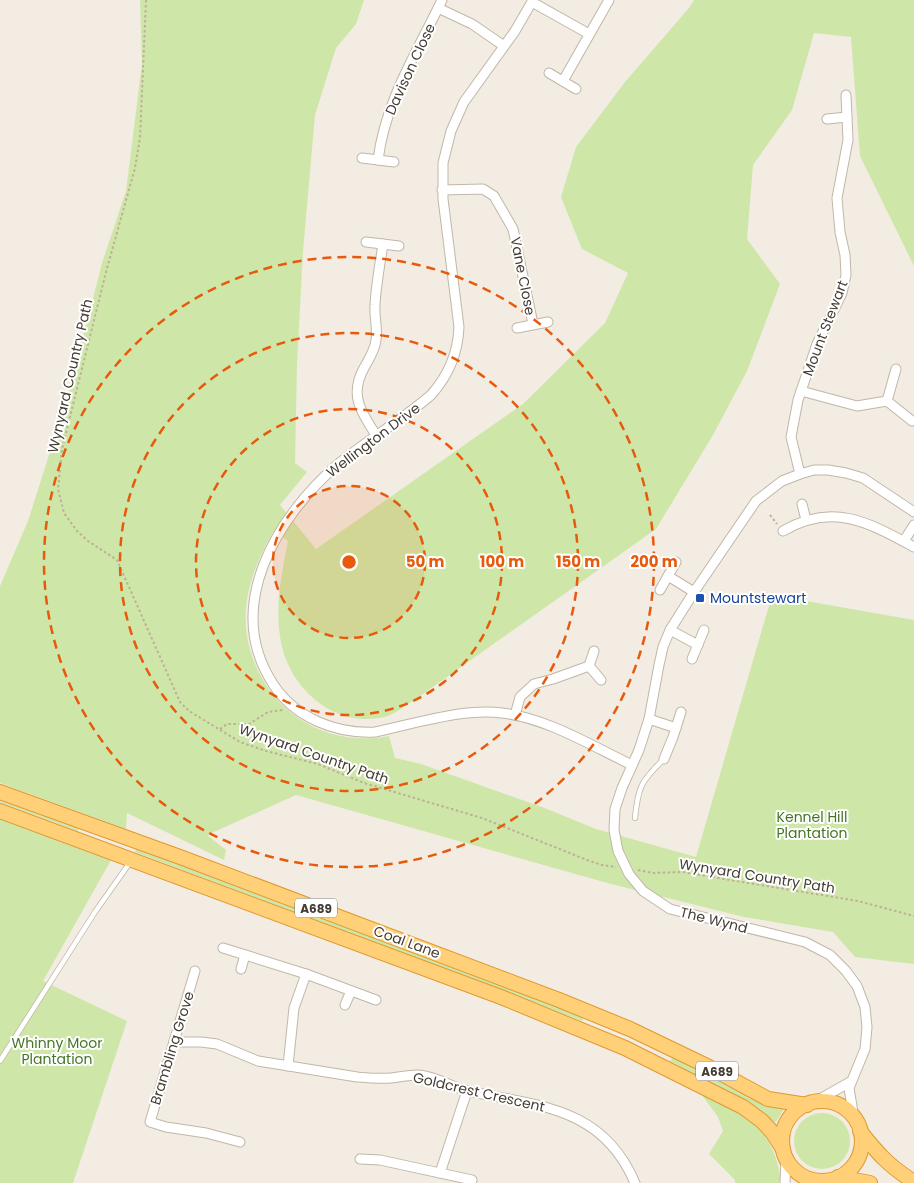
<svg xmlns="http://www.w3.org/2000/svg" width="914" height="1183" viewBox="0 0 914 1183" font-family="Poppins,sans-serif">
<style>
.green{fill:#cee7a9}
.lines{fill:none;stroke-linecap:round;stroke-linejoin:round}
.service-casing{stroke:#c0b7a8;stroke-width:6}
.minor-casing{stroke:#c0b7a8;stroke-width:11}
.trunk-casing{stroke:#e0982e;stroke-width:16}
.path{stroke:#bfaf96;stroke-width:2;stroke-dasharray:2.5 2.5;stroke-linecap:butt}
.service{stroke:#fff;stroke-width:4.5}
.minor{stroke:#fff;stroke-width:9}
.trunk{stroke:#ffd077;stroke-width:14}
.ring{fill:none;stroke:#e8590c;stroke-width:2.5;stroke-dasharray:9 6}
.transit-dot{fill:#1a4fb4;stroke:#fff;stroke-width:2}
.labels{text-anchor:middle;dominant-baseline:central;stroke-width:4;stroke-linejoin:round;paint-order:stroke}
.shield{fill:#fff;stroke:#7b7670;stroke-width:1}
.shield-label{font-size:12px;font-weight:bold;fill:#433c33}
.street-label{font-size:14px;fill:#433c33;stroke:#fff}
.transit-label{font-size:14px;fill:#164399;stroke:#fff;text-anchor:start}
.park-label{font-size:14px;fill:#467526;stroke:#fff}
.centre{fill:#e8590c;stroke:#fff;stroke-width:2.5}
.ring-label{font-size:15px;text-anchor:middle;font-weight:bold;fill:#e8590c;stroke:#fff;stroke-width:4;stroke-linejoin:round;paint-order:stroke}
</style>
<rect width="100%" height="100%" fill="#f2ece2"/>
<g class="green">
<path d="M140,0H364L356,24L336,48L315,115L303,251L297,364L295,463L307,472L280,505L316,549L523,404L605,323L628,273L582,249L561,197L576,147L625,82L689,8L694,0H914V266L860,156L851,37L814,33L792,110L753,165L747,239L780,284L747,371L713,435L656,529L420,696C410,702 395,715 384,717C332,729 286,685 280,636C275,604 282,572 288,541L274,531C255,561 241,600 247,636C259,705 320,749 389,736L395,758L421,764L542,807L596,829L696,857L772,595L914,620V964L855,957L833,932L744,917L611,884L296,795L207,835L226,850L224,860L127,813L126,829L0,783V586L28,521L70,389L102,263L126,191L142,64Z"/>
<path d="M0,795L81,824L78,831L0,802Z"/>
<path d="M0,816L111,860L43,981L127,1021L73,1183H0Z"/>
<path d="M137,846L584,1016L582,1021L135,852Z"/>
<path d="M674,1056L767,1104L784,1109L775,1123L760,1110L670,1061Z"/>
<path d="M699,1091C743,1114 775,1127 781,1183H735V1180L709,1154L723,1131L718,1117Z"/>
<circle cx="822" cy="1141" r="28"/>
</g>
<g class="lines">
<defs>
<g id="service">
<path d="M635,818C638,787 641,781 664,759"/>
<path d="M0,1061L95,912L131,861"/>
</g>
<g id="minor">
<path d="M533,0L515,31L464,102L451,131L443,163V199L459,327C458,353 448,376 431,395C401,421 367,440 337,465C276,518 223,607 273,684C295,718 336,734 375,732C414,724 462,708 502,713C547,718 592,746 632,765"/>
<path d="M532,2L589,34"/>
<path d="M438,8L472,24L504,46"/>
<path d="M549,73L576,89"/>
<path d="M563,81L609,0"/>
<path d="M827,119L847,117"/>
<path d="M362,158L394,162"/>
<path d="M378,160C385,102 417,52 442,0"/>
<path d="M442,190L483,189L494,196L513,229L533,324"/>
<path d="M366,242L399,246"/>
<path d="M517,328L548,322"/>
<path d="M801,391L857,406L887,401L912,421"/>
<path d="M887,401L896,369"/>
<path d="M376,435C361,412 349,395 364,368C369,359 375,350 376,340C378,329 374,317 375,305C376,285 380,264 383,244"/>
<path d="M800,474L791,437L798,400L817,344L842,293L846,275L845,255L840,232L837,198L848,140L846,95"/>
<path d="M802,504L806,520"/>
<path d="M783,531C833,502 868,522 914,547"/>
<path d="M904,541L914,525"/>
<path d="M668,576L694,592"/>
<path d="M660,590L676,562"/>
<path d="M670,630L698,645"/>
<path d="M594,651L589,666L601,680"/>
<path d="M692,659L704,630"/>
<path d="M515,715L520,697L534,684L553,679L589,666"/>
<path d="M649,719L676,728"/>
<path d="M664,759L673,737L681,712"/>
<path d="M223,948L306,974L376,1000"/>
<path d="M241,969L245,955"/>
<path d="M195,971L150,1122L166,1127L206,1133L240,1142"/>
<path d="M345,1005L351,991"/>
<path d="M174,1042H201L217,1044L258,1061L357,1077C369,1078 380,1079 391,1078C400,1077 409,1075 418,1075C436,1076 451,1087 468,1091C539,1106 603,1107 635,1183"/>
<path d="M288,1066L294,1008L306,974"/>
<path d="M813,1103L850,1082"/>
<path d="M854,1119L849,1088L865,1049L867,1027L865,1007L857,986L846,971L830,955L805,942L670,909L643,891L629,874L618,851L614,830L615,809L622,788L639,750L649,719L659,665L663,647L670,630L694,592L756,501L782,481L800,474L814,470H828L846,473L863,478L914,512"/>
<path d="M360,1159L380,1160L472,1180"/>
<path d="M440,1173L467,1091"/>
<path d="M785,1183L786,1159"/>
<path d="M826,1183L833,1179"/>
</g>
<g id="trunk">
<path d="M0,792L180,857L559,1000L630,1029L709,1067L768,1099L807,1105"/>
<path d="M0,811L501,997L625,1048L743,1107L762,1121L772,1132L783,1149"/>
<circle cx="822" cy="1141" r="40"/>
<path d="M860,1131C879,1155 888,1165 914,1182"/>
<path d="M838,1177L870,1183"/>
</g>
</defs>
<use href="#service" class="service-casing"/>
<use href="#minor" class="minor-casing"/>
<use href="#trunk" class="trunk-casing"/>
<g class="path">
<path d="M146,0L140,138L135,168L106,272L62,449L58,489L64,513L77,531L88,541L117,560L180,702L189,711L240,742L266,751L318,764L364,783L482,818L587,860L602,865L616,867"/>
<path d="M770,515L777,524"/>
<path d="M220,729L227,724H249L268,712L283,710"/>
<path d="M638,870L653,873L683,872L706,876L858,901L914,916"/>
</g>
<use href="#service" class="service"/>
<use href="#minor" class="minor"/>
<use href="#trunk" class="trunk"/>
</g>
<circle cx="349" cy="562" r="76" fill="#e8590c" fill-opacity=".12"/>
<g class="ring">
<circle cx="349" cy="562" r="76"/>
<circle cx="349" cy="562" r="153"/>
<circle cx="349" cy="562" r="229"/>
<circle cx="349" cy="562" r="305"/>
</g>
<rect class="transit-dot" x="695" y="593" width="10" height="10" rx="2.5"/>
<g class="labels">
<g class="shield">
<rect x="295" y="898.5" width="42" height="19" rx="4"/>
<rect x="696" y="1061.5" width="42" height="19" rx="4"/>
</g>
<g class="shield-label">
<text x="316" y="908">A689</text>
<text x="717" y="1071">A689</text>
</g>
<g class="street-label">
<text transform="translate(410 69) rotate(-65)">Davison Close</text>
<text transform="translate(523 276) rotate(79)">Vane Close</text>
<text transform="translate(825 328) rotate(-69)">Mount Stewart</text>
<text transform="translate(70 376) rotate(-77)">Wynyard Country Path</text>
<text transform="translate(373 440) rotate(-37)">Wellington Drive</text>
<text transform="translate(314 754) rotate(19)">Wynyard Country Path</text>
<text transform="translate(757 876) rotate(9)">Wynyard Country Path</text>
<text transform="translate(714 920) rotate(14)">The Wynd</text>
<text transform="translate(407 942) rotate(20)">Coal Lane</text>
<text transform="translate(172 1048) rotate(-73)">Brambling Grove</text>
<text transform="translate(479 1092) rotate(13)">Goldcrest Crescent</text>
</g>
<g class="transit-label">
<text x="710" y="598">Mountstewart</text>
</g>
<g class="park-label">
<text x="812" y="817">Kennel Hill<tspan x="812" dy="16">Plantation</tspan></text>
<text x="57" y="1043">Whinny Moor<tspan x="57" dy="16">Plantation</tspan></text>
</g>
</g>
<circle cx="349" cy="562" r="8" class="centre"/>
<g class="ring-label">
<text x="425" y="567">50 m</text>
<text x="502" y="567">100 m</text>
<text x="578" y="567">150 m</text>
<text x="654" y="567">200 m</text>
</g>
</svg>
